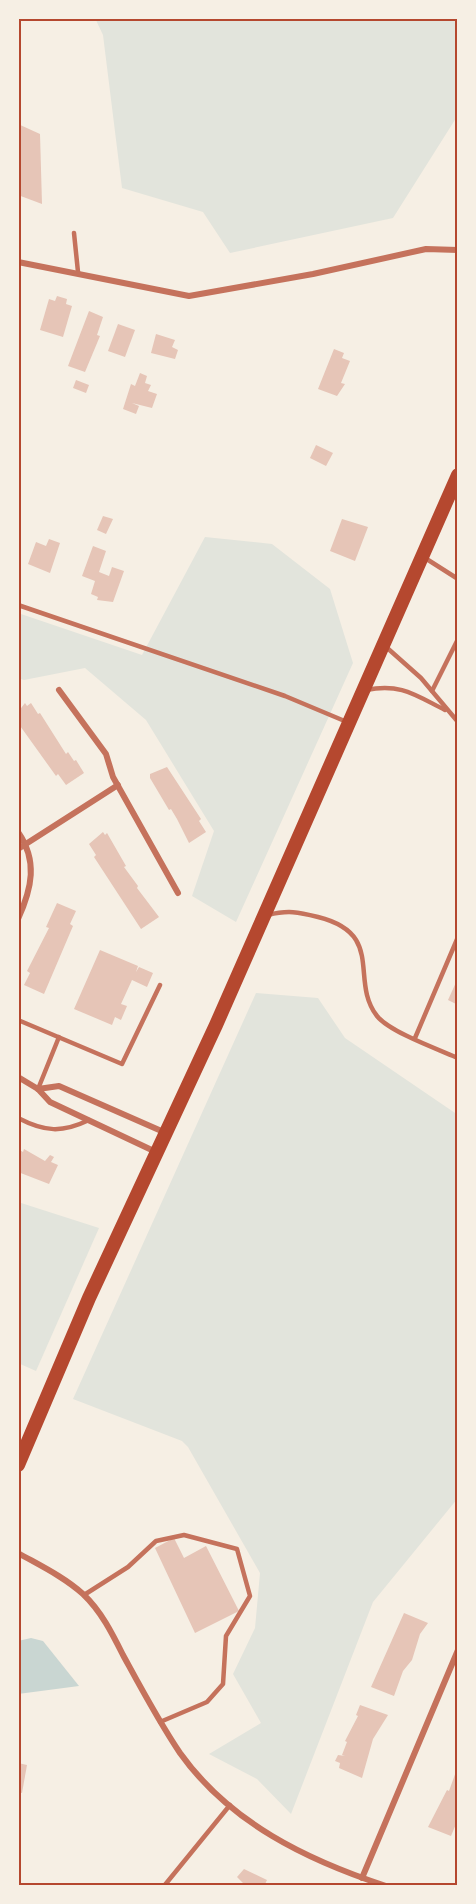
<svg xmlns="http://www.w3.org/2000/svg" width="476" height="1904" viewBox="0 0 476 1904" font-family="'DM Sans',sans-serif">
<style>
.green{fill:#e2e4dc}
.water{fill:#c9d6d2}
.building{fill:#e6c5b7}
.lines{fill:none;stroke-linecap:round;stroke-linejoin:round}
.service{stroke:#c5725c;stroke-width:4.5}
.minor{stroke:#c5725c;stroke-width:6}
.trunk{stroke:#b5482f;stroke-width:14}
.neatline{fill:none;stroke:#b5482f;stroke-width:2}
</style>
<rect width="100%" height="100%" fill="#f6efe4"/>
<g class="green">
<path d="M95,18H458V115L393,218L230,253L203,212L122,188L103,35Z"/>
<path d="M205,537L272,544L330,589L353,663L236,922L192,896L214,831L146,720L85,668L24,680L18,678V613L142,655Z"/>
<path d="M256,993L318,998L345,1038L458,1115V1498L373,1602L291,1814L257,1779L209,1754L261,1723L233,1674L255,1628L260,1573L188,1447L182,1441L73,1399Z"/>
<path d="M18,1202L99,1228L36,1371L18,1363Z"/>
</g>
<path class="water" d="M31,1638L43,1641L79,1686L18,1694V1641Z"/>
<g class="building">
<path d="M18,124L40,134L42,204L18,195Z"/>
<path d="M57,296L67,299L66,304L72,306L63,337L40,330L49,299L55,301Z"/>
<path d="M89,311L103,317L97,335L100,336L85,372L68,366Z"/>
<path d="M118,324L135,330L125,357L108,351Z"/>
<path d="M156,334L175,340L172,347L178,350L175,359L151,353Z"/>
<path d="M334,349L344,353L342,358L350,361L341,383L345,384L337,396L318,389Z"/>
<path d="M140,373L147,376L145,383L151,385L148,391L157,394L152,408L132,403L139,406L136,414L123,409L131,384L135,386Z"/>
<path d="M76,380L89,385L86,393L73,388Z"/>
<path d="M316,445L333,453L326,466L310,458Z"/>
<path d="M103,516L113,519L106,534L97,530Z"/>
<path d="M342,519L368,527L355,561L330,551Z"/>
<path d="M49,539L60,543L50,573L28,564L36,542L46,546Z"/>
<path d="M93,546L106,551L99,572L109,576L112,567L124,571L113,602L97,600L98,597L91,594L95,581L82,576Z"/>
<path d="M25,703L27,706L31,703L38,714L40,713L66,754L68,752L74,761L76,760L84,773L66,785L58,774L56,776L18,723V712Z"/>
<path d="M167,767L201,819L199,821L206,832L189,843L177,819L171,809L169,810L150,778V774Z"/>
<path d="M103,832L105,835L107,833L126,866L124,867L138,886L137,888L159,917L141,929L94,857L96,855L89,844Z"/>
<path d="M57,903L76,911L70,924L73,926L44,994L24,985L30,973L27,971L49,928L46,927Z"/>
<path d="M100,950L138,966L136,972L139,967L153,973L147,987L132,980L121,1004L127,1006L121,1020L115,1017L112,1025L74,1009Z"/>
<path d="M458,978V1005L448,1000Z"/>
<path d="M18,1149L23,1152L24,1149L45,1161L50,1155L54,1157L51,1162L58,1165L49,1184L18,1172Z"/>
<path d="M174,1538L184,1558L206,1546L239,1611L195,1633L155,1548Z"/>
<path d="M404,1613L428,1623L420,1634L412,1660L403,1671L394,1696L371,1687Z"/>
<path d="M360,1705L388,1715L373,1739L362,1778L339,1768L340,1763L335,1761L338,1755L345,1756L342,1755L347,1742L345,1741L358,1716L356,1715Z"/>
<path d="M18,1763L27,1765L22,1793L18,1792Z"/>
<path d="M458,1766V1825L456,1824L451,1836L428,1827L447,1790L449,1791Z"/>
<path d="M244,1869L267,1880L264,1886H242L243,1883L237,1877Z"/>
</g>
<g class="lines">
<g class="service">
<path d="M74,233L78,272"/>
<path d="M425,558L458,579"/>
<path d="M18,605L285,696L347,722"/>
<path d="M385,646L421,678L458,722"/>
<path d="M366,690C401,683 415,695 445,710"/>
<path d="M432,691L458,639"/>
<path d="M268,915C288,910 298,912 318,917C386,934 349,980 377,1016C390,1032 437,1049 458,1058"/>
<path d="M18,1020L122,1064L160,985"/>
<path d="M415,1038L458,937"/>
<path d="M38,1089L59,1037"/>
<path d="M18,1118C45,1132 62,1133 89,1120"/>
<path d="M84,1595L128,1567L156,1541L184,1535L237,1549L250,1596L226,1636L223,1684L207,1702L160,1722"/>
<path d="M164,1886L230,1805"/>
</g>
<g class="minor">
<path d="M18,262L189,296L313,274L426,249L458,250"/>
<path d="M59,690L106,754L113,777L178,893"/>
<path d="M18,832C38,861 32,888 18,919"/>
<path d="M18,849L118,785"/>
<path d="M18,1077L38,1089L50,1102L156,1152"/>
<path d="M38,1089L59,1086L166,1133"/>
<path d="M18,1553C41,1566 64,1577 83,1594C101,1611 112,1633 123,1655C141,1688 159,1722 180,1753C230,1823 307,1860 386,1886"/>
<path d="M362,1878L458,1650"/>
</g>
<path class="trunk" d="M18,1465L89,1298L216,1025L458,475"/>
</g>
<rect width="476" height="1904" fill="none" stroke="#f6efe4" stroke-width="39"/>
<rect x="20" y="20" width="436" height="1864" class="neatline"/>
</svg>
